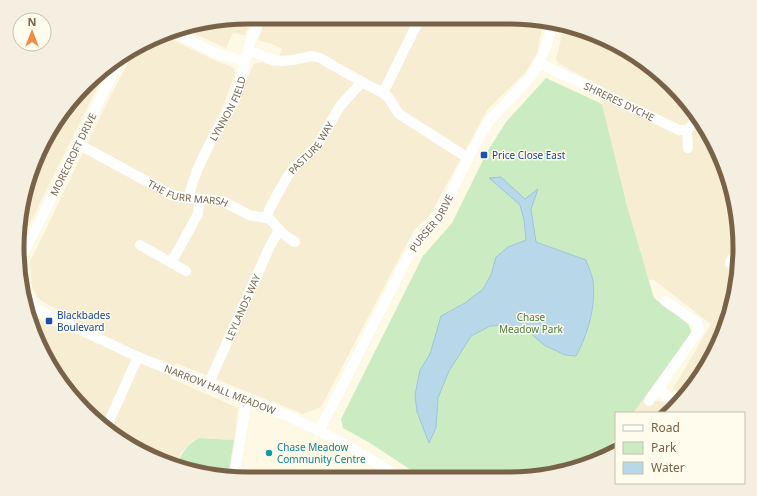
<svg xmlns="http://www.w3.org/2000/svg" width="757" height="496" viewBox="0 0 757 496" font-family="'Noto Sans',sans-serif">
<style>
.residential{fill:#f6edd3}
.green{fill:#cbecc3}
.water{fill:#b8d8e9;stroke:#9ec5db}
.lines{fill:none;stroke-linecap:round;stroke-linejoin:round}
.street{stroke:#fff;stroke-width:10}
.transit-dot{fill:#1a4fb4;stroke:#fffbed;stroke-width:1.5}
.culture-dot{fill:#0f9aa8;stroke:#fffbed;stroke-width:1.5}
.labels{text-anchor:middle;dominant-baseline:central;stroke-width:3;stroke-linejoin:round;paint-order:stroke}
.street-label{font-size:10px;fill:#786349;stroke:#fffbed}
.transit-label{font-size:10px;fill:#164399;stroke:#fffbed;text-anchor:start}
.park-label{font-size:10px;fill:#467f40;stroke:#fffbed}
.culture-label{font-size:10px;fill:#0d838f;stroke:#fffbed;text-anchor:start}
.rim{fill:none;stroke:#786349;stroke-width:5}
</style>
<rect width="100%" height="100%" fill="#fdf9e5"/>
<g class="residential">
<path d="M248,17H253L245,35L233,33L226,48L182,28Z"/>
<path d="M267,17L539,19L544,20L537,53L525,73L487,110L430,215L414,230L321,407L303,414L176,363L170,378L238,408L234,440L200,438L192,441L181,453L177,465L146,455L96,422L48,363L29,314L58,328L62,312L40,300L32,288L30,262L101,115L135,49L162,35L212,59L234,68L235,74L225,102L203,146L211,151L234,107L254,64L263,62L275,67L282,49L272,44L258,40Z"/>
<path d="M564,27L611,41L661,74L716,146L740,233L738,245L724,266L733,272L735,270L728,322L685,396L673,389L711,324L654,280L648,279L627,206L602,104L608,90L559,64L556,59Z"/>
<path d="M107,68L25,233L18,246V233L34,160L65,107Z"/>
<path d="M643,398L664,402L673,408L666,413H633Z"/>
</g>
<g class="green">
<path d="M546,78L602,104L627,206L654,298L688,324L692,333L633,413H616V438L602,458L524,479L423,478L370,443L343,428L341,419L423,256L452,223L487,152L506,122Z"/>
<path d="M200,438L234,440L228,477H218L177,465C182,452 188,443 200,438Z"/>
</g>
<path class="water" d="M501,177L525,199L538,189L531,209L536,242L586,260C588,267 592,274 593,281C596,306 588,334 576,356L565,355L544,345L527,330L509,325L490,326L471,336L463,349L449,371L438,398L436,428L429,443L417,412L415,395L420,370L430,354L441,316L465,303L483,289L491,275L496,257L508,247L526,240L524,220L520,205L489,178Z"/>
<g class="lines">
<g class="street">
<path d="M171,31L215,53L245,61"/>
<path d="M248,50L273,60L281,61L293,60L312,56L320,58L362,82L383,93L388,97L399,114L468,158"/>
<path id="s1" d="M539,63L679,130H687L696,120"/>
<path d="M383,93L420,18"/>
<path d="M687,130L688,148"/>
<path id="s2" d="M78,144L172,195L181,197L222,201L249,215L270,219L283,234L295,242"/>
<path id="s3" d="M189,198C194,165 220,128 235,99L239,88L250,42L261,17"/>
<path id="s4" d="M266,218L270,208L287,177L294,168L317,146L340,106L362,82"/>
<path d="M140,245L186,271"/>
<path id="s5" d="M19,259L23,253L37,227L122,55"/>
<path d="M730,262L737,252"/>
<path d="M171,263L198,214L199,199"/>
<path d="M20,275L23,253"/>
<path id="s6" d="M24,293L36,309L51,316L138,357L288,416L347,445L401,478"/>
<path id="s7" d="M208,385L270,246L279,230"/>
<path d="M658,388L677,405"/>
<path d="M649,401L699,330L698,323L665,301"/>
<path d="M106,428L138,357"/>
<path id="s8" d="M319,431L407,259L418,241L439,217L468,158L489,121L526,82L536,69L546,47L553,23"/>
<path d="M234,477L247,400"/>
</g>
</g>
<g class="transit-dot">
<rect x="480" y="151" width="8" height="8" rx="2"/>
<rect x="45" y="317" width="8" height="8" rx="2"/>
</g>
<circle class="culture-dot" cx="269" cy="453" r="4"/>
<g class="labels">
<g class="street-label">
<text stroke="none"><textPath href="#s1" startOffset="89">SHRERES DYCHE</textPath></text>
<text stroke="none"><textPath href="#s3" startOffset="98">LYNNON FIELD</textPath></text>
<text stroke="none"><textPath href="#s4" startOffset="84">PASTURE WAY</textPath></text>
<text stroke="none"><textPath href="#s5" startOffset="118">MORECROFT DRIVE</textPath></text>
<text stroke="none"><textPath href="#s2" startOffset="122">THE FURR MARSH</textPath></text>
<text stroke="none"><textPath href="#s8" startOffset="237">PURSER DRIVE</textPath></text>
<text stroke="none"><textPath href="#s7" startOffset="85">LEYLANDS WAY</textPath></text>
<text stroke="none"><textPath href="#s6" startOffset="221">NARROW HALL MEADOW</textPath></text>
</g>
<g class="transit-label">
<text x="492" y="155">Price Close East</text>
<text x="57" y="315">Blackbades<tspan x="57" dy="12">Boulevard</tspan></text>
</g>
<g class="park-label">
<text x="531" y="317">Chase<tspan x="531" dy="12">Meadow Park</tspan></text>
</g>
<g class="culture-label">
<text x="277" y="447">Chase Meadow<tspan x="277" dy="12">Community Centre</tspan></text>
</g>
</g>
<path d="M0 0H757V496H0ZM248 24H509A224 224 0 0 1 733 248V248A224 224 0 0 1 509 472H248A224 224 0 0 1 24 248V248A224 224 0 0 1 248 24Z" fill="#f4efe0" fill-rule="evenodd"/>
<path class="rim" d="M248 24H509A224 224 0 0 1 733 248V248A224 224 0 0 1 509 472H248A224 224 0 0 1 24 248V248A224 224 0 0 1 248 24Z"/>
<rect x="615" y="412" width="130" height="72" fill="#fffbed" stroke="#c9beab"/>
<rect x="623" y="425" width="20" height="6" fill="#ffffff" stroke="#c9beab"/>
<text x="651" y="432" font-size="12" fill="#786349">Road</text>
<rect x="623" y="442" width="20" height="12" fill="#cbecc3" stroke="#c9beab"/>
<text x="651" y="452" font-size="12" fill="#786349">Park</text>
<rect x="623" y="462" width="20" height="12" fill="#b8d8e9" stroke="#c9beab"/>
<text x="651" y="472" font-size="12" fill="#786349">Water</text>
<g transform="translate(32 32)"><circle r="19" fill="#fffbed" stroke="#c9beab"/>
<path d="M0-3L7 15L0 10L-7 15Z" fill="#ee8c44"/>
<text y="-6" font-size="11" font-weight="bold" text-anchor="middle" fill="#786349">N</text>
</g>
</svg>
